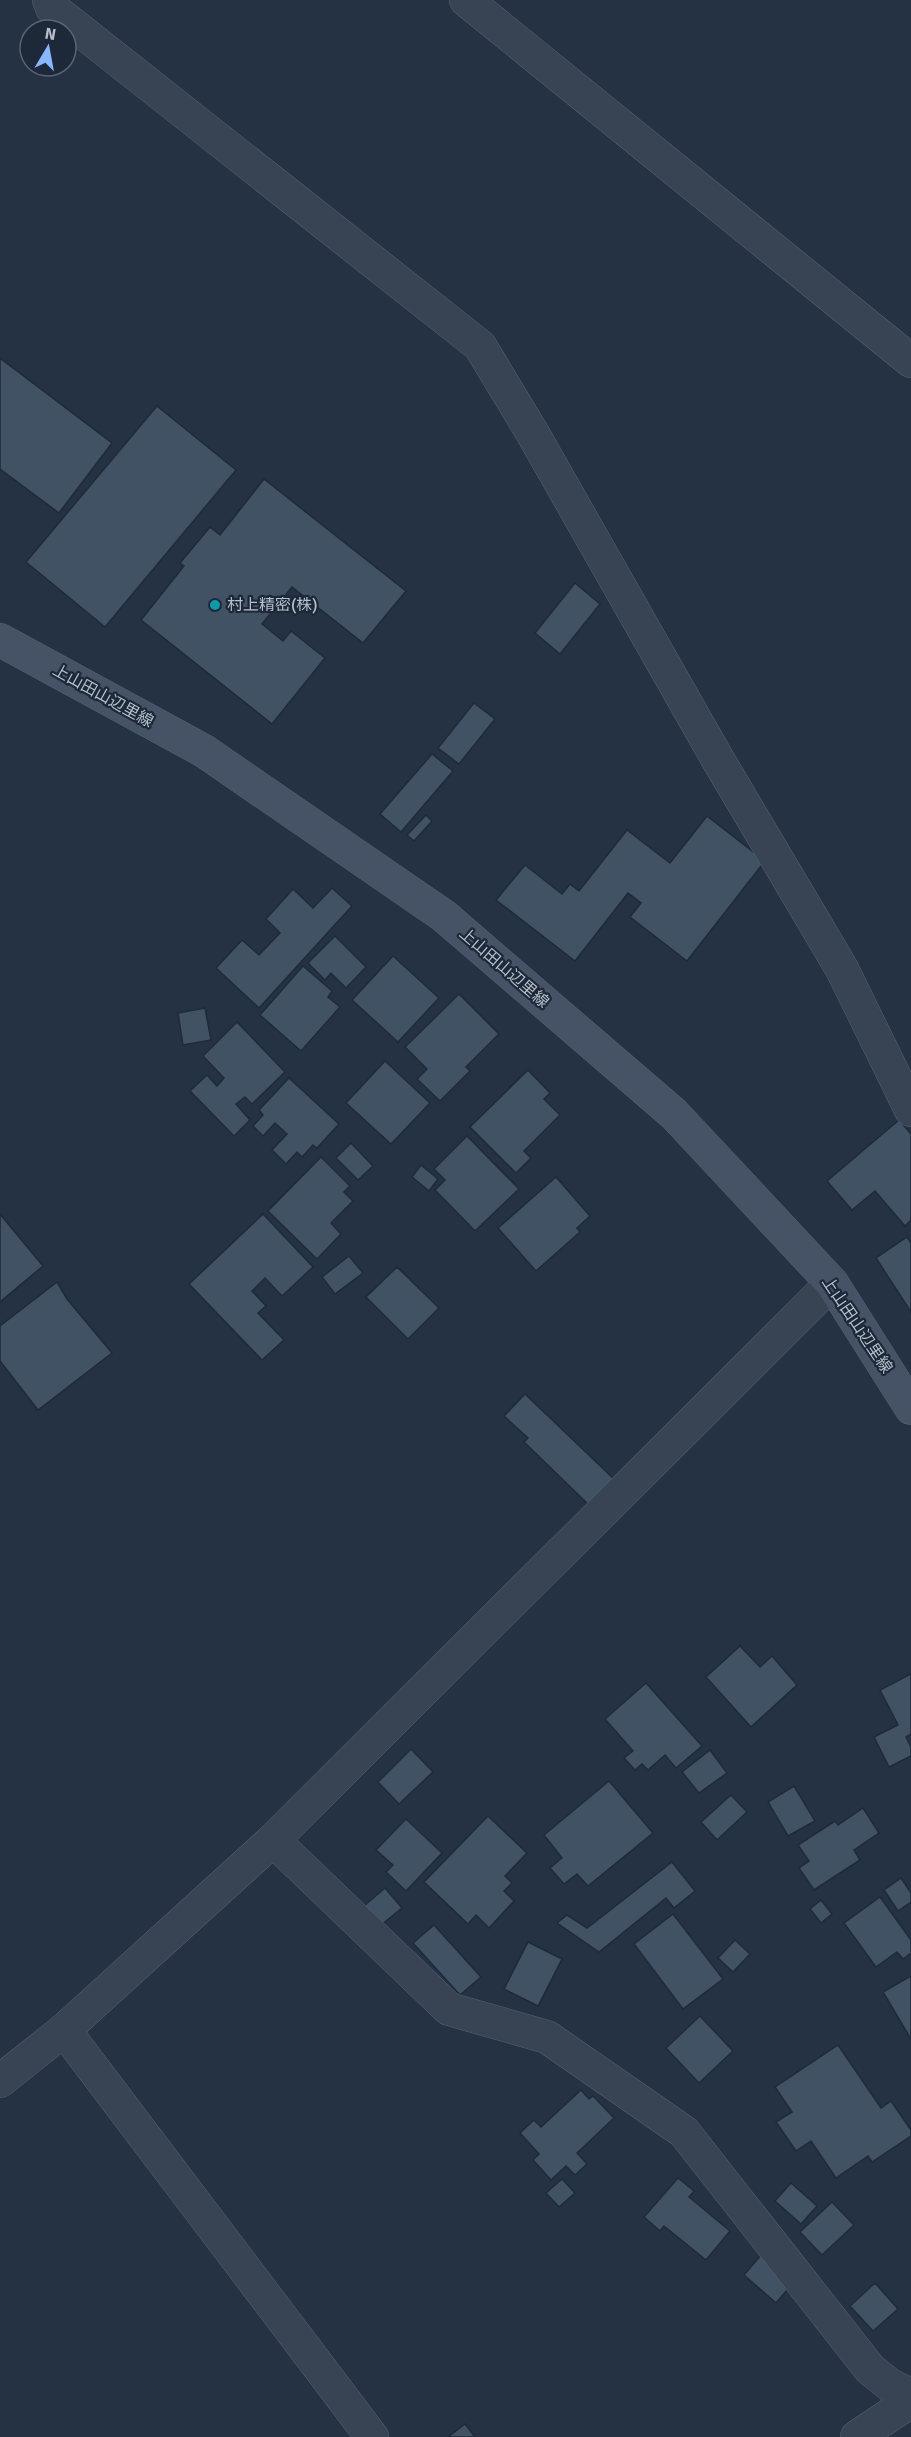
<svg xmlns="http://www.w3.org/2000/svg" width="911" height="2437" viewBox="0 0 911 2437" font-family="Signika,'Noto Sans JP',sans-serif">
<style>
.building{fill:#425265;stroke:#1f2a3a;stroke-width:1.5}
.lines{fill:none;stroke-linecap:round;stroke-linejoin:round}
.street-casing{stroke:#566170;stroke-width:34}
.secondary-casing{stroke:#566170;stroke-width:34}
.street{stroke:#384453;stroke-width:33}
.secondary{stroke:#465266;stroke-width:33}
.culture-dot{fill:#0f9aa8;stroke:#1d2838;stroke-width:2}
.labels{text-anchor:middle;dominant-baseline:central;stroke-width:4.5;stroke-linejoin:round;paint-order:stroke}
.poi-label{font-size:16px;fill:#b5bfcd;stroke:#1d2838;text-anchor:start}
.street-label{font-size:16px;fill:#b5bfcd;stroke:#1d2838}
</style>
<rect width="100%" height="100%" fill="#243243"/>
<g class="building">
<path d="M0,358L112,443L59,513L0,469Z"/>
<path d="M157,406L236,470L105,627L26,562Z"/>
<path d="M264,479L406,591L363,643L292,587L262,624L283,641L291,631L325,658L272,724L141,620L184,566L180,563L210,527L220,535Z"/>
<path d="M575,583L600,604L560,654L535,633Z"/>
<path d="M474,703L495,719L459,764L438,748Z"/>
<path d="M432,754L453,771L401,832L380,814Z"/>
<path d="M426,815L432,821L414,841L407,835Z"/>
<path d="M707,816L765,861L687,961L630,917L641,903L628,893L575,961L496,900L525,865L562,894L570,884L579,891L627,830L670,863Z"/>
<path d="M332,888L352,906L259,1008L216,968L242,940L259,955L280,933L266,919L293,889L313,908Z"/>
<path d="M335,936L366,967L346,988L331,973L325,980L308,963Z"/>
<path d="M393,956L439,998L398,1042L352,1000Z"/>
<path d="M303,966L332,991L328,997L340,1007L301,1051L260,1015Z"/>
<path d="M459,994L499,1034L466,1067L470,1071L440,1101L417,1079L427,1069L405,1047Z"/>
<path d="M205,1008L211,1040L183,1045L178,1013Z"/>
<path d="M237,1022L285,1072L252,1104L245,1097L236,1104L250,1120L234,1136L190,1091L207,1075L217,1086L224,1078L203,1056Z"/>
<path d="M385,1061L430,1103L391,1144L346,1103Z"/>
<path d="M528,1070L550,1093L544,1099L560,1115L524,1151L531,1158L516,1173L470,1127Z"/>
<path d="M289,1078L339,1124L317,1148L313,1145L302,1157L297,1152L286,1164L272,1150L287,1134L275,1123L263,1136L253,1126L263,1115L259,1110Z"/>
<path d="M899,1120L911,1134V1220L905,1226L875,1191L852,1210L827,1181Z"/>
<path d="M467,1136L519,1189L475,1231L435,1190L445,1180L434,1169Z"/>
<path d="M351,1143L373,1166L358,1180L336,1158Z"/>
<path d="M321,1157L350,1186L344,1192L353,1201L331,1223L341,1234L317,1259L268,1211Z"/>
<path d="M421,1165L438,1179L429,1191L412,1177Z"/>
<path d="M556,1177L590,1216L577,1228L580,1232L536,1271L498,1228Z"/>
<path d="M0,1214L43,1266L0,1302Z"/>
<path d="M263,1214L313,1267L282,1296L265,1278L252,1291L266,1306L258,1313L284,1340L262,1360L189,1284Z"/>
<path d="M907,1237L911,1243V1312L876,1258Z"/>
<path d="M349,1256L363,1273L335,1294L322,1277Z"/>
<path d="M397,1267L439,1308L408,1339L366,1297Z"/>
<path d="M57,1282L67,1299L112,1353L38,1410L0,1361V1326Z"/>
<path d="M525,1394L615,1480L590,1506L524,1442L528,1438L504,1416Z"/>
<path d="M740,1646L760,1667L772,1656L797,1685L751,1727L706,1677Z"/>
<path d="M911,1674V1734L906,1737L911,1747V1756L889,1767L874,1737L898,1725L880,1690Z"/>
<path d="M646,1683L702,1746L676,1768L665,1755L648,1770L642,1764L635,1770L624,1758L633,1751L605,1719Z"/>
<path d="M411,1749L433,1772L399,1804L378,1782Z"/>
<path d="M710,1750L727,1773L699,1793L682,1772Z"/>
<path d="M609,1781L653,1833L588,1886L577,1874L564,1884L550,1868L562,1858L544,1835Z"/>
<path d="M794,1786L815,1821L788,1836L768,1802Z"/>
<path d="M731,1795L747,1812L717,1840L701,1822Z"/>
<path d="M863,1808L879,1833L854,1850L860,1860L814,1890L799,1868L809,1861L798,1845L835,1821L838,1825Z"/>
<path d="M488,1816L527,1853L505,1876L512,1883L504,1891L514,1901L489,1928L476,1915L468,1924L424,1882Z"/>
<path d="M406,1819L442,1853L406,1891L386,1872L393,1865L376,1850Z"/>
<path d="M672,1862L695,1891L674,1908L666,1898L599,1952L557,1923L567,1915L587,1928Z"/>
<path d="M901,1878L911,1893V1902L898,1911L884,1890Z"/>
<path d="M385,1888L402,1908L381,1925L364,1906Z"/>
<path d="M880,1897L911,1940V1953L903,1959L897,1952L876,1967L844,1923Z"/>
<path d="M821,1900L832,1914L821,1923L810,1909Z"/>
<path d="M673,1914L723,1979L683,2009L634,1944Z"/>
<path d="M434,1925L481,1977L460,1995L413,1943Z"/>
<path d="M735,1940L750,1954L733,1972L718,1958Z"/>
<path d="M528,1942L562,1959L538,2006L504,1989Z"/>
<path d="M911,1976V2039L883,1992Z"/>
<path d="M700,2016L733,2051L699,2083L666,2048Z"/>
<path d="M838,2045L881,2108L891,2101L911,2130V2136L872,2162L868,2156L836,2178L811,2141L796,2151L776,2122L792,2112L775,2087Z"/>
<path d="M581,2090L589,2099L593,2096L614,2118L577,2153L587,2164L575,2175L566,2166L551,2180L533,2160L539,2154L520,2133L534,2120L541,2127Z"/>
<path d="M678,2178L694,2191L689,2197L730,2231L706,2260L664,2226L660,2231L644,2217Z"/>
<path d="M562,2179L575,2193L559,2207L546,2193Z"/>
<path d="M791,2183L817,2206L801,2224L775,2201Z"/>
<path d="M832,2202L854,2225L822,2255L800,2232Z"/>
<path d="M761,2255L793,2283L776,2303L744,2275Z"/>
<path d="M875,2283L898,2309L873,2331L850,2306Z"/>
<path d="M465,2424L475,2437H448Z"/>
</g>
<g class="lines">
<defs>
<g id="street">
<path d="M49,0L52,8L480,346L533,434L717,758L842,969L911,1110"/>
<path d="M466,0L911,361"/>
<path d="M832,1283L273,1840L449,2009L547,2037L684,2132L870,2369L890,2385L911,2395"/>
<path d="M64,2030L372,2437"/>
<path d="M0,2081L64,2030L273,1840"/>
<path d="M857,2437L911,2401"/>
</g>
<path id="secondary" d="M0,640L204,751L444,916L674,1114L832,1283L911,1408"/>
</defs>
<use href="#street" class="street-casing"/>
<use href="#secondary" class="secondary-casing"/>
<use href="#street" class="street"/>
<use href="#secondary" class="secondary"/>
</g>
<circle class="culture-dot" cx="215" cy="605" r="6"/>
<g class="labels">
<g class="poi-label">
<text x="227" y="605">村上精密(株)</text>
</g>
<g class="street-label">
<text transform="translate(103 696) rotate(29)">上山田山辺里線</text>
<text transform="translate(504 968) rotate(41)">上山田山辺里線</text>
<text transform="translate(857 1325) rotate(56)">上山田山辺里線</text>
</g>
</g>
<g transform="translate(48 48) rotate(10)"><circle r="28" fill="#1d2838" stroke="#5a6474" stroke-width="1.5"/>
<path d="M0-4.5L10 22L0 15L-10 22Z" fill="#88b7ff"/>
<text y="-9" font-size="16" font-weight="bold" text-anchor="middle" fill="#b5bfcd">N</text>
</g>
</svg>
